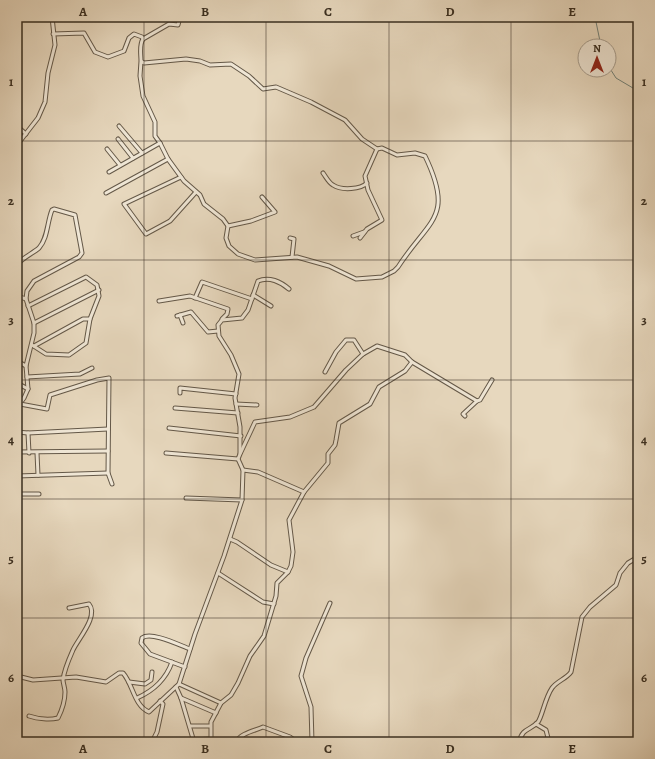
<svg xmlns="http://www.w3.org/2000/svg" width="655" height="759" viewBox="0 0 655 759" font-family="Alegreya,serif">
<style>
.lines{fill:none;stroke-linecap:round;stroke-linejoin:round}
.stream{stroke:#718179;stroke-width:1}
.minor-casing{stroke:#645848;stroke-width:5}
.minor{stroke:#efe6d5;stroke-width:3}
.grid{fill:none;stroke:#392e20;stroke-width:1;stroke-opacity:0.55}
.neatline{fill:none;stroke:#392e20;stroke-width:1.5}
.grid-label{font-size:13px;text-anchor:middle;font-weight:bold;fill:#392e20}
</style>
<rect width="100%" height="100%" fill="#e7d8be"/>
<filter id="stains"><feTurbulence type="fractalNoise" baseFrequency=".005" numOctaves="4"/><feColorMatrix values="0 0 0 0 .2 0 0 0 0 .09 0 0 0 0 .02 0 0 0 .5 -.17"/></filter>
<radialGradient id="worn" r=".72"><stop offset=".6" stop-color="#630" stop-opacity="0"/><stop offset="1" stop-color="#630" stop-opacity=".3"/></radialGradient>
<g class="lines">
<g class="stream">
<path d="M595,17L601,46"/>
<path d="M609,67L616,78L638,91"/>
</g>
<defs>
<g id="minor">
<path d="M53,34L84,33L95,52L108,57L124,51L129,38L134,34L142,37L143,39C139,45 141,54 141,61L144,63L186,59L200,61L210,65L231,64L249,76L263,89L276,87L311,102L345,120L362,139L377,149L382,148L397,155L415,153L425,156C455,218 429,219 398,267L394,271L382,277L356,279L329,266L297,257L255,260L238,254L229,246L226,238L228,226L223,219L204,204L200,195L184,181L168,159L160,143L155,136V122L143,96L140,76L141,61"/>
<path d="M143,39L169,24L178,25L180,17"/>
<path d="M17,126L26,134"/>
<path d="M119,126L142,153"/>
<path d="M118,139L133,158"/>
<path d="M17,145L38,118L45,102L48,73L55,45L52,17"/>
<path d="M107,149L120,165"/>
<path d="M109,172L160,143"/>
<path d="M323,173C326,177 329,183 333,185C342,191 361,189 367,183"/>
<path d="M181,177L124,204L146,234L170,221L196,192"/>
<path d="M106,193L168,159"/>
<path d="M228,226L251,221L275,212L262,197"/>
<path d="M353,236L364,232"/>
<path d="M290,238L294,239L292,257"/>
<path d="M360,238L367,229L382,220L368,190L365,176L377,149"/>
<path d="M17,265C23,257 32,254 39,248C48,238 47,222 52,210L54,209L75,215L82,253L79,257L34,281L27,291L26,299L34,323V333L26,366L28,389L24,398L17,407"/>
<path d="M253,295L271,306"/>
<path d="M17,296L26,299"/>
<path d="M195,298L202,282L252,299"/>
<path d="M159,301L190,296L228,309L227,314L222,319"/>
<path d="M28,306L86,277L97,285L99,296L90,319L86,343L69,355L46,354L32,345"/>
<path d="M180,315L183,323"/>
<path d="M177,316L191,312L208,332L218,331"/>
<path d="M34,323L99,290"/>
<path d="M34,346L83,319H90"/>
<path d="M17,361L26,366"/>
<path d="M325,372L336,352L346,340H354L363,354"/>
<path d="M27,377L80,374L92,368"/>
<path d="M17,383L28,389"/>
<path d="M180,393V388L236,394"/>
<path d="M20,404L47,409L50,395L97,380L109,378L108,473L112,484"/>
<path d="M236,404L257,405"/>
<path d="M175,408L238,413"/>
<path d="M465,416L463,414L477,401"/>
<path d="M169,428L241,436"/>
<path d="M17,432L28,433L108,429"/>
<path d="M28,433L29,453"/>
<path d="M17,452L108,451"/>
<path d="M37,453L38,475"/>
<path d="M166,453L238,459"/>
<path d="M240,453V427L235,398L239,374L231,355L219,336L218,325L222,320L242,318L248,310L258,281C269,276 281,282 289,289"/>
<path d="M243,470L238,459L240,454L255,422L290,417L314,407L346,370L363,354L377,346L405,355L412,362L477,401L480,400L492,380"/>
<path d="M17,476L108,473"/>
<path d="M304,492L328,463V454L335,445L336,440L339,423L370,404L379,387L405,371L412,362"/>
<path d="M17,494H39"/>
<path d="M186,498L242,500"/>
<path d="M230,539L237,542L271,565L288,572"/>
<path d="M218,573L263,602L274,604"/>
<path d="M185,667L150,654L141,643L142,638C151,631 179,645 190,649"/>
<path d="M17,676L33,680L76,677L106,682L119,673H123C133,684 134,706 149,712L179,684L195,634L224,556L242,500L243,470L258,472L304,492L289,520L293,552L291,566L288,572L277,583L276,596L264,636L250,656L238,683L231,695L221,703L211,722V742"/>
<path d="M129,682L145,684L151,680L152,672"/>
<path d="M179,684L221,703"/>
<path d="M176,687L181,698L194,742"/>
<path d="M137,698C153,691 166,679 172,662"/>
<path d="M181,698L216,713"/>
<path d="M29,716C38,719 50,720 58,718C62,710 65,701 65,692C65,688 63,683 63,680C64,670 69,659 73,650C78,639 99,616 89,604L69,608"/>
<path d="M536,724L546,730L549,742"/>
<path d="M190,726H210"/>
<path d="M193,740L211,739"/>
<path d="M152,742L157,732L163,704L160,701"/>
<path d="M236,742C241,733 254,731 263,727L290,737L297,742"/>
<path d="M312,742L311,707L301,676L306,658L330,603"/>
<path d="M519,742C523,727 530,731 538,722C542,717 545,698 552,688C557,681 566,679 571,672L582,617L590,607L616,585L620,573L628,563L638,557"/>
</g>
</defs>
<use href="#minor" class="minor-casing"/>
<use href="#minor" class="minor"/>
</g>
<path class="grid" d="M144,17V742M266,17V742M389,17V742M511,17V742M17,141H638M17,260H638M17,380H638M17,499H638M17,618H638"/>
<rect width="655" height="759" fill="none" stroke="#e7d8be" stroke-width="44"/>
<g transform="translate(597 58)"><circle r="19" fill="#efe6d5" stroke="#a69c8d"/>
<path d="M0-3L7 15L0 10L-7 15Z" fill="#8f2418"/>
<text y="-6" font-size="11" font-weight="bold" text-anchor="middle" fill="#392e20">N</text>
</g>
<rect x="22" y="22" width="611" height="715" class="neatline"/>
<g class="grid-label">
<text x="83" y="16">A</text>
<text x="205" y="16">B</text>
<text x="328" y="16">C</text>
<text x="450" y="16">D</text>
<text x="572" y="16">E</text>
<text x="11" y="86">1</text>
<text x="644" y="86">1</text>
<text x="11" y="205">2</text>
<text x="644" y="205">2</text>
<text x="11" y="324">3</text>
<text x="644" y="324">3</text>
<text x="11" y="444">4</text>
<text x="644" y="444">4</text>
<text x="11" y="563">5</text>
<text x="644" y="563">5</text>
<text x="11" y="682">6</text>
<text x="644" y="682">6</text>
<text x="83" y="753">A</text>
<text x="205" y="753">B</text>
<text x="328" y="753">C</text>
<text x="450" y="753">D</text>
<text x="572" y="753">E</text>
</g>
<rect width="100%" height="100%" filter="url(#stains)"/>
<rect width="100%" height="100%" fill="url(#worn)"/>
</svg>
